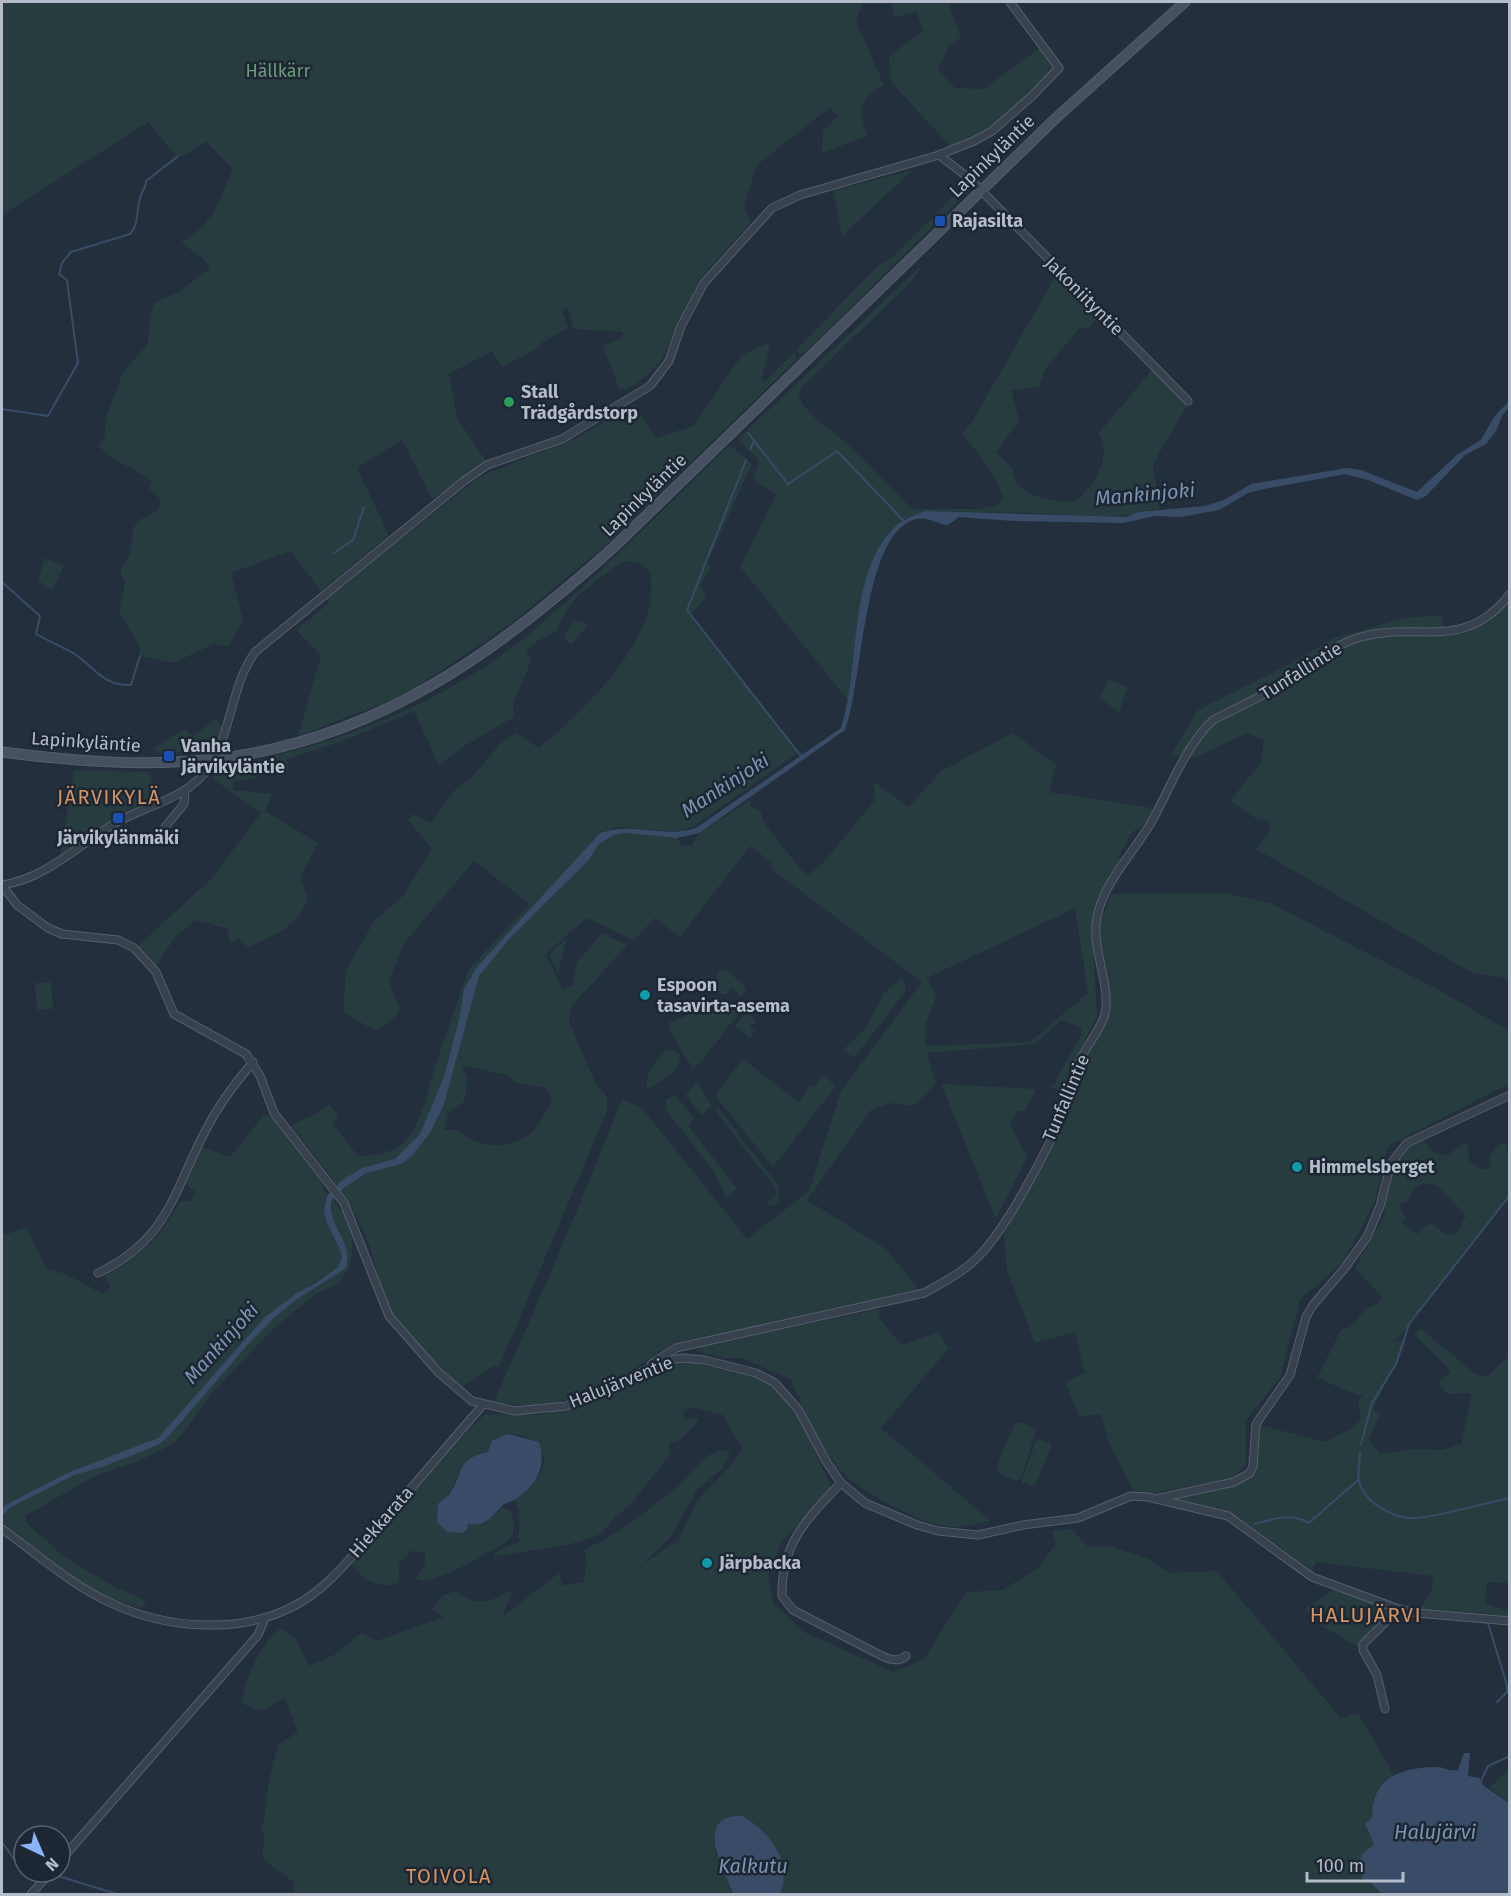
<svg xmlns="http://www.w3.org/2000/svg" width="1511" height="1896" viewBox="0 0 1511 1896" font-family="'Fira Sans',sans-serif">
<style>
.green{fill:#263c3f;fill-rule:evenodd}
.water{fill:#394c67}
.lines{fill:none;stroke-linecap:round;stroke-linejoin:round}
.stream{stroke:#394c67;stroke-width:2}
.street-casing{stroke:#565f6c;stroke-width:9}
.secondary-casing{stroke:#565f6c;stroke-width:11}
.street{stroke:#38414e;stroke-width:7}
.secondary{stroke:#465061;stroke-width:9}
.transit-dot{fill:#1a4fb4;stroke:#1d2633;stroke-width:2}
.leisure-dot{fill:#2e9e5b;stroke:#1d2633;stroke-width:2}
.culture-dot{fill:#0f9aa8;stroke:#1d2633;stroke-width:2}
.labels{text-anchor:middle;dominant-baseline:central;stroke-width:5;stroke-linejoin:round;paint-order:stroke}
.park-label{font-size:18px;fill:#6b9a76;stroke:#1d2633}
.street-label{font-size:18px;fill:#b4bcc9;stroke:#1d2633}
.poi-label{font-size:18px;font-weight:bold;fill:#b4bcc9;stroke:#1d2633;text-anchor:start}
.water-label{font-size:20px;font-style:italic;fill:#7c92b1;stroke:#1d2633}
.neighbourhood-label{font-size:20px;letter-spacing:1.5px;fill:#d59563;stroke:#1d2633}
.quarter-label{font-size:21px;letter-spacing:1.5px;fill:#d59563;stroke:#1d2633}
</style>
<rect width="100%" height="100%" fill="#242f3e"/>
<g class="green">
<path d="M2,2H863L856,21L884,85C859,99 858,109 867,136L822,153L823,130L838,117L830,107L757,165L744,206L750,223L700,279L662,360L644,378L626,390L619,388L603,346L623,338V332L573,329L567,306L562,310L568,328L539,344L540,347L502,367L492,351L449,374L457,418L487,463L432,499L402,440L357,468L389,535L321,591L291,551L231,573L243,620L229,646L213,644L174,663L140,656V647L119,612L125,581L121,574V568C138,553 126,535 137,523C142,517 152,514 159,510L160,499L149,489L152,481C134,467 114,463 99,446L105,436L106,417L123,372L148,344L150,318L154,303L179,292L210,268L203,259L181,242C214,225 218,201 233,169L207,142C196,146 189,155 177,157L148,122L2,215Z"/>
<path d="M891,2H948L961,37L949,46L938,70L955,88L984,89L1041,47L1053,62L1052,71L990,130L951,147L891,82L889,56L924,31L916,12L894,17Z"/>
<path d="M913,170L906,176L842,236L833,191Z"/>
<path d="M965,181L969,185L968,191L805,353L800,354L796,350L879,265L894,256L964,186Z"/>
<path d="M923,264L911,282L802,387L798,395C807,416 829,428 846,443C869,464 890,487 912,509H980L998,505L1003,498C995,473 979,453 962,434L972,422L1056,275L1099,316L1087,329L1080,328L1046,368L1039,387L1011,390L1019,420L996,453L1014,470L1012,474C1021,498 1054,503 1077,501C1095,481 1112,460 1099,433L1156,365L1190,400L1153,464L1160,509L1107,518L1039,513L925,511L903,520L881,544L865,582L848,700L740,567L776,494L753,479L759,461L738,439Z"/>
<path d="M770,342L762,379L765,382L793,353L797,358L795,361L607,544L513,622L417,687L384,703L298,736L321,656L296,630L329,603L326,598L481,476L577,438L634,404L656,438L693,426L742,355Z"/>
<path d="M727,447H733L752,464L707,563L712,567L700,585L706,598L690,615L799,752L696,825L681,832L618,827L600,833L534,906L539,910L589,860L599,844L614,835L625,833L677,838L681,845L691,846L699,833L751,800L750,806L760,811L765,824L802,871L809,875L823,863L875,800L874,782L909,807L941,771L1013,733L1056,765L1049,792L1152,808L1153,814L1141,828L1132,832L1118,857L1121,859L1102,895L1092,926L1097,1017L1071,1066L1064,1089L1048,1088L1054,1084L1082,1033L1081,1027L1061,1020L1035,1044L927,1053L936,1084L916,1104L908,1106L891,1103L871,1110L807,1200L886,1249L917,1287L910,1293L676,1343C661,1350 654,1356 640,1365C599,1392 544,1415 494,1401C539,1301 582,1201 622,1099L642,1108L747,1239L809,1191L841,1091L922,982L773,870L771,862L750,846L680,937L655,918L634,940L586,918L546,954L562,989L573,986L577,962L602,933L627,945L571,1007L569,1022L595,1082L607,1097V1111L499,1367L494,1366L462,1387C434,1368 404,1337 388,1306C377,1283 375,1255 364,1232C345,1192 318,1160 291,1126C303,1117 319,1116 329,1104L338,1115L332,1123L358,1156L375,1155L397,1149L412,1133L425,1103L435,1066L469,969L530,904L474,861L404,943L389,981L400,1009C394,1021 385,1025 374,1030L343,1012L346,971L374,921L404,895L432,849L408,820L413,814L431,823L454,791L473,776L499,745L515,733L539,748C584,710 663,637 650,572L639,563L623,561C595,583 569,595 557,630L536,642L526,651L532,659L513,704L514,717L464,746L439,765L414,711L343,741L287,759L290,770L233,782V790L272,794L265,811L318,843L300,877L308,899C296,929 275,934 248,947L238,939L230,943L228,929L196,920L175,937L155,968L138,946L211,879L261,813L212,778L218,767C324,751 446,703 529,634C598,576 663,510 727,447ZM1075,908L1088,993L1030,1042L926,1046L925,1025L936,996L927,978ZM462,1065L510,1076L515,1083L544,1087L552,1099C547,1109 541,1123 533,1131C511,1152 478,1148 457,1130H444L448,1112L464,1102L468,1078Z"/>
<path d="M45,558L64,565L52,591L38,580Z"/>
<path d="M1509,594V978L1472,973L1256,849L1270,832L1269,821L1257,819L1230,801L1261,762L1264,740L1247,733L1196,757L1171,755L1198,710L1280,669L1334,638L1405,618L1441,615L1445,631L1483,618Z"/>
<path d="M574,620L585,623L587,627L571,644L563,638Z"/>
<path d="M1108,680L1128,687L1119,712L1100,698Z"/>
<path d="M216,719L223,728L210,751L160,753L153,749L185,728L193,736Z"/>
<path d="M74,770L148,772L159,798L122,813L60,855Z"/>
<path d="M1223,893L1270,903L1441,991L1509,1031V1084L1388,1146L1375,1202L1343,1262L1300,1300L1280,1378L1246,1420V1465L1233,1478L1154,1493L1133,1490L1109,1443L1101,1414L1079,1416L1065,1382L1085,1373L1075,1332L1035,1343L1007,1270L1004,1234L1070,1114L1083,1062L1111,1005L1097,932L1111,894Z"/>
<path d="M566,939L558,973L549,955Z"/>
<path d="M725,970L741,982L746,990L741,997L732,987L725,995L712,990L719,971Z"/>
<path d="M902,978L906,986L905,992L854,1058L843,1050L864,1030L885,992Z"/>
<path d="M51,982L53,1009L37,1010L35,983Z"/>
<path d="M717,1010H743C724,1028 710,1055 693,1069L670,1031L669,1023L690,1014Z"/>
<path d="M747,1012L757,1022L749,1026L755,1031L750,1038L735,1025Z"/>
<path d="M674,1050L680,1056C681,1072 658,1082 647,1090C644,1074 655,1061 666,1051Z"/>
<path d="M743,1059L799,1102L811,1085L814,1087L823,1075L836,1086L773,1167L717,1098V1092Z"/>
<path d="M697,1081L712,1106L701,1115L686,1095Z"/>
<path d="M941,1084L1036,1089L1025,1111H1017L1010,1126C1019,1137 1017,1145 1028,1156L996,1218Z"/>
<path d="M675,1096L694,1117L689,1127L737,1188L726,1198L715,1173L666,1110V1100Z"/>
<path d="M719,1109L778,1185L779,1200L774,1206L766,1203L778,1192L715,1110Z"/>
<path d="M264,1115L272,1117L324,1185L322,1188L343,1212L352,1230V1255L349,1268L338,1284L316,1294L274,1328L212,1393L182,1435L169,1446L141,1460L95,1476L25,1516L26,1522L63,1556L111,1585L146,1601L142,1608C90,1597 45,1554 2,1523V1236L26,1227L47,1269L66,1274L103,1294L110,1287L105,1276C142,1252 159,1241 180,1201H190L196,1192L186,1184L201,1147L230,1157Z"/>
<path d="M1422,1139L1433,1152L1447,1156L1464,1143L1468,1146L1469,1161L1483,1170L1490,1167C1488,1154 1493,1150 1502,1143L1506,1145L1509,1159V1195L1402,1334L1392,1342L1406,1341C1397,1366 1383,1386 1373,1410L1380,1415L1369,1439L1380,1454L1415,1449L1442,1450L1461,1444L1472,1393L1448,1394L1438,1383L1451,1371L1414,1335L1421,1329L1477,1375L1488,1376L1509,1356V1583L1487,1582L1485,1603L1509,1612V1618L1419,1611L1431,1592L1433,1576L1316,1562L1312,1571L1276,1544L1272,1547L1228,1516L1158,1499L1234,1482L1250,1473L1256,1424L1325,1442L1350,1429L1361,1420L1358,1402L1364,1393L1360,1396L1317,1378L1341,1330C1362,1324 1354,1317 1367,1309C1373,1305 1377,1304 1383,1298L1355,1268L1386,1212L1382,1209L1396,1158ZM1425,1183L1437,1185L1466,1216L1455,1235L1444,1233L1432,1224L1426,1225L1418,1234L1402,1223L1406,1219L1399,1204L1408,1201L1415,1187Z"/>
<path d="M880,1309L879,1318L902,1345L938,1332L949,1348L881,1428L991,1521C979,1523 966,1527 954,1527C928,1528 854,1489 838,1468C818,1442 804,1409 790,1379L742,1358H723L696,1351L704,1345Z"/>
<path d="M688,1361C712,1368 737,1369 760,1379C796,1395 816,1457 833,1490L782,1541L768,1575L773,1603L804,1632L893,1672L924,1659L966,1592L1003,1590L1038,1568L1056,1544L1052,1531L1072,1529L1088,1547H1112L1148,1559L1170,1573L1217,1571L1341,1718L1358,1713L1393,1774L1374,1796L1372,1817L1367,1831L1374,1845C1358,1856 1359,1867 1366,1883H1371L1382,1894H780C794,1864 769,1830 742,1816L715,1851L734,1894H293L294,1883C284,1873 271,1868 262,1856L265,1840L261,1825L264,1821L268,1784L278,1745L298,1732L284,1698C262,1708 266,1718 241,1702C247,1674 259,1647 280,1628L296,1639L309,1666L334,1655L361,1633L376,1641L444,1617L432,1609L441,1596L456,1591C480,1610 488,1601 513,1590L502,1617L559,1573L563,1586L584,1582L586,1567L589,1565L586,1562L585,1549C619,1535 649,1509 678,1486C688,1477 696,1465 708,1456C715,1451 721,1450 730,1452L723,1468L697,1490L671,1536L642,1565L678,1540L698,1500L730,1466L742,1449L723,1415L692,1407L682,1413L686,1420L699,1417L696,1424L677,1442H670L669,1456L630,1505L615,1517L601,1534L568,1545L495,1556L494,1553L521,1541L519,1539V1511L515,1500C525,1490 547,1474 544,1457C543,1452 537,1445 535,1440L516,1434L488,1452L470,1457L459,1472L437,1522L447,1532L499,1512L501,1508L510,1509C515,1522 517,1534 505,1543C486,1553 436,1586 416,1579L425,1563V1552L411,1551L399,1563V1582C382,1591 362,1580 352,1564L448,1450L485,1414L537,1415L570,1409L649,1372Z"/>
<path d="M1015,1423H1023L1036,1429L1022,1477L1017,1481L1000,1474L996,1468Z"/>
<path d="M1037,1439L1052,1444L1036,1484L1031,1486L1021,1482Z"/>
<path d="M1338,1587L1399,1609L1363,1650L1312,1620L1306,1608Z"/>
<path d="M1509,1769L1510,1801L1509,1802L1489,1788Z"/>
</g>
<g class="water">
<path d="M1509,401V408L1503,414L1496,431L1486,444L1465,455L1426,496L1417,500L1368,480L1345,474L1259,490L1248,493L1219,510L1181,517L1155,516L1123,523L1014,521L959,517L948,525C935,524 928,515 913,520C862,538 863,684 845,730L699,833L677,838L625,833L614,835L599,844L589,860L510,938L479,976L444,1104L430,1133L412,1156L401,1164L366,1173L344,1188L331,1201C327,1226 356,1245 345,1269L297,1299L275,1317L251,1341L167,1438L158,1445L102,1467L74,1475L11,1507L2,1516V1507L65,1474L158,1438L265,1317L297,1293L315,1284L337,1268L342,1258L341,1252L327,1223L324,1211L327,1196L341,1181L362,1168L395,1159L420,1134L444,1077L460,1016L464,989L477,967L600,833C635,821 665,839 696,828L841,728C861,668 847,576 893,529C901,520 913,516 925,511L1125,517L1138,512L1205,506L1224,500L1251,484L1347,468L1361,470L1417,492L1458,454L1481,440L1494,417Z"/>
<path d="M508,1434L539,1442C547,1467 537,1484 516,1499C512,1502 507,1502 503,1505C492,1516 486,1527 468,1524L467,1529L463,1533L447,1532L437,1522L438,1504C441,1501 447,1497 449,1495C464,1473 456,1458 488,1452L492,1441Z"/>
<path d="M1464,1753H1470L1468,1776L1479,1778L1484,1786L1509,1803V1894H1382L1371,1883L1362,1881V1874L1357,1866L1363,1853L1374,1845L1365,1824L1372,1817C1372,1777 1400,1768 1435,1767C1443,1766 1449,1772 1458,1770Z"/>
<path d="M742,1816C769,1830 794,1863 780,1894H734C724,1872 692,1814 742,1816Z"/>
</g>
<g class="lines">
<g class="stream">
<path d="M2,409L48,416L78,363L67,280L59,274L62,263L71,252L130,234C140,223 136,207 141,195C143,189 146,188 146,181L177,157"/>
<path d="M748,433L788,484L837,451L903,520"/>
<path d="M750,450L754,440"/>
<path d="M746,460L687,610L801,756"/>
<path d="M333,554L353,540L364,507"/>
<path d="M2,582L40,616L36,634C50,642 66,648 79,657C97,671 105,686 131,685L140,656"/>
<path d="M1361,1444L1372,1403L1396,1364L1409,1324L1510,1195"/>
<path d="M1360,1453C1360,1462 1357,1473 1359,1481C1365,1504 1396,1520 1418,1518C1449,1514 1480,1504 1510,1498"/>
<path d="M1254,1524C1271,1519 1293,1513 1309,1523L1358,1480"/>
<path d="M1487,1620L1507,1685V1692L1497,1702"/>
<path d="M1481,1781L1488,1766L1510,1756"/>
<path d="M2,1842L16,1862L24,1865"/>
<path d="M55,1875L117,1894"/>
</g>
<defs>
<g id="street">
<path d="M939,155L970,179L1188,401"/>
<path d="M156,838L184,804L185,791"/>
<path d="M2,885L17,905L48,928L62,934L118,940L134,948L156,972L174,1014L246,1054L260,1076L274,1113L344,1203L389,1316L439,1373L472,1401L515,1411L566,1406L668,1360L682,1358L705,1360L756,1373L775,1383L798,1409L826,1461L841,1483L865,1503L917,1525L938,1531L978,1535L1023,1525L1078,1518L1131,1496L1148,1497L1228,1516L1312,1577L1399,1609L1416,1613L1510,1621"/>
<path d="M2,885C49,878 80,842 121,820C152,804 189,797 210,766C232,730 231,686 255,652L464,481L487,465L562,439L650,386L669,361L681,326L704,283L772,208L800,195L939,155L974,141L992,131L1031,97L1059,68L1010,2"/>
<path d="M98,1273C171,1238 173,1190 208,1126C220,1103 236,1082 253,1062"/>
<path d="M651,1364L676,1348L924,1293C944,1282 965,1271 980,1255C1010,1223 1047,1150 1065,1110C1072,1095 1073,1077 1079,1062C1086,1045 1100,1032 1105,1014C1111,987 1093,952 1096,924C1100,885 1134,853 1152,821C1171,787 1184,748 1213,720C1235,709 1257,699 1278,686C1306,669 1329,646 1361,637C1419,621 1464,653 1510,594"/>
<path d="M841,1483C807,1519 781,1543 782,1596L793,1610L880,1655C888,1659 898,1663 906,1656"/>
<path d="M1160,1498L1234,1482L1250,1473L1253,1466L1256,1424L1290,1375L1306,1317L1313,1305L1344,1269L1367,1237L1380,1206L1391,1163L1407,1143L1510,1095"/>
<path d="M2,1529C37,1554 71,1585 111,1603C166,1629 240,1635 296,1605C328,1588 351,1557 375,1530C411,1489 446,1447 482,1406"/>
<path d="M1385,1709L1377,1675L1363,1650V1644L1399,1609"/>
<path d="M60,1861L258,1635L265,1618"/>
<path d="M31,1894L51,1872"/>
</g>
<path id="secondary" d="M2,752C72,761 144,767 214,759C375,741 498,652 615,546L1057,117L1185,2"/>
</defs>
<use href="#street" class="street-casing"/>
<use href="#secondary" class="secondary-casing"/>
<use href="#street" class="street"/>
<use href="#secondary" class="secondary"/>
</g>
<g class="transit-dot">
<rect x="934" y="215" width="12" height="12" rx="3"/>
<rect x="163" y="750" width="12" height="12" rx="3"/>
<rect x="112" y="812" width="12" height="12" rx="3"/>
</g>
<circle class="leisure-dot" cx="509" cy="402" r="6"/>
<g class="culture-dot">
<circle cx="645" cy="995" r="6"/>
<circle cx="1297" cy="1167" r="6"/>
<circle cx="707" cy="1563" r="6"/>
</g>
<g class="labels">
<g class="park-label">
<text x="278" y="71">Hällkärr</text>
</g>
<g class="street-label">
<text transform="translate(992 156) rotate(-44)">Lapinkyläntie</text>
<text transform="translate(1084 296) rotate(45)">Jakoniityntie</text>
<text transform="translate(644 495) rotate(-44)">Lapinkyläntie</text>
<text transform="translate(1301 671) rotate(-32)">Tunfallintie</text>
<text transform="translate(86 742) rotate(4)">Lapinkyläntie</text>
<text transform="translate(1066 1098) rotate(-67)">Tunfallintie</text>
<text transform="translate(621 1382) rotate(-22)">Halujärventie</text>
<text transform="translate(381 1522) rotate(-49)">Hiekkarata</text>
</g>
<g class="poi-label">
<text x="952" y="221">Rajasilta</text>
<text x="521" y="392">Stall<tspan x="521" dy="21">Trädgårdstorp</tspan></text>
<text x="181" y="746">Vanha<tspan x="181" dy="21">Järvikyläntie</tspan></text>
<text x="118" y="838" text-anchor="middle">Järvikylänmäki</text>
<text x="657" y="985">Espoon<tspan x="657" dy="21">tasavirta-asema</tspan></text>
<text x="1309" y="1167">Himmelsberget</text>
<text x="719" y="1563">Järpbacka</text>
</g>
<g class="water-label">
<text transform="translate(1145 494) rotate(-5)">Mankinjoki</text>
<text transform="translate(725 785) rotate(-33)">Mankinjoki</text>
<text transform="translate(221 1343) rotate(-48)">Mankinjoki</text>
<text x="1435" y="1832">Halujärvi</text>
<text x="753" y="1866">Kalkutu</text>
</g>
<g class="neighbourhood-label">
<text x="109" y="797">JÄRVIKYLÄ</text>
<text x="449" y="1876">TOIVOLA</text>
</g>
<g class="quarter-label">
<text x="1366" y="1615">HALUJÄRVI</text>
</g>
</g>
<rect width="1511" height="1896" fill="none" stroke="#b4bcc9" stroke-width="6"/>
<g transform="translate(42 1854) rotate(136)"><circle r="28" fill="#1d2633" stroke="#59626f" stroke-width="1.5"/>
<path d="M0-4.5L10 22L0 15L-10 22Z" fill="#8ab4f8"/>
<text y="-9" font-size="16" font-weight="bold" text-anchor="middle" fill="#b4bcc9">N</text>
</g>
<path d="M1307 1872v9h96v-9" fill="none" stroke="#b4bcc9" stroke-width="3"/>
<text x="1316" y="1872" font-size="18" fill="#b4bcc9" stroke="#1d2633" stroke-width="4.5" paint-order="stroke">100 m</text>
</svg>
